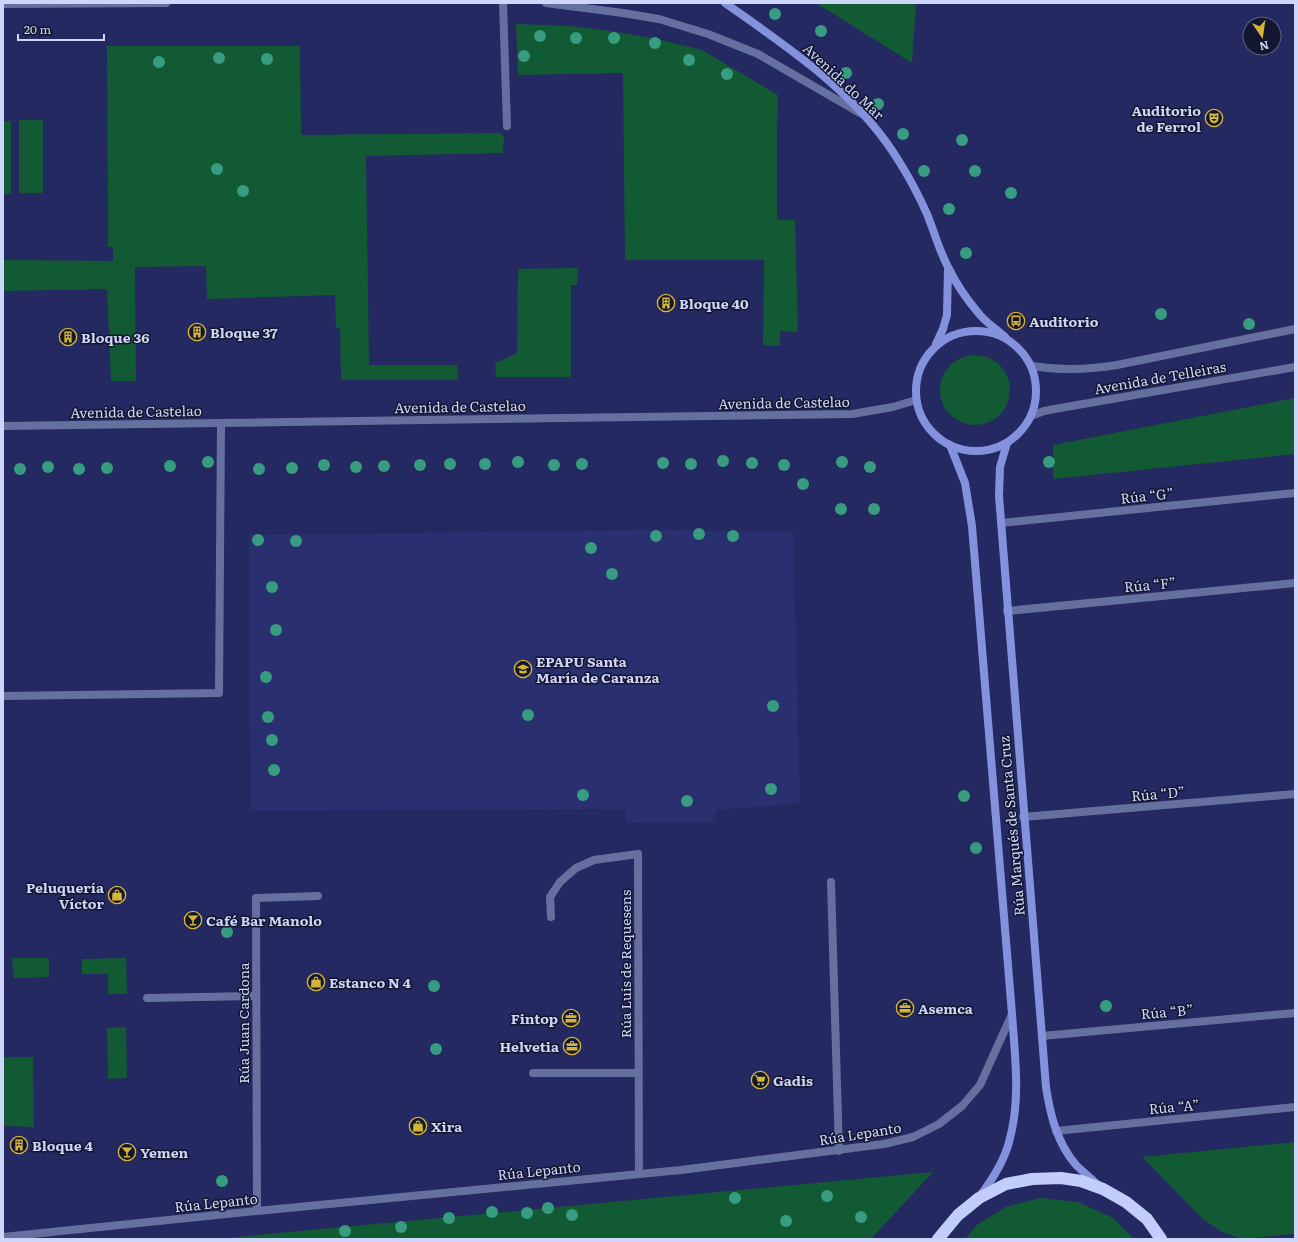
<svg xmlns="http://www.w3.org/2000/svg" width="1298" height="1242" viewBox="0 0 1298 1242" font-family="Literata,serif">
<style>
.built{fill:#2a306f}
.green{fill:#125a34}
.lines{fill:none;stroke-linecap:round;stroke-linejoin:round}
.lane{stroke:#66709f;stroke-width:8}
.street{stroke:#66709f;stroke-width:8}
.secondary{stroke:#8492de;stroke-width:8}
.highway{stroke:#c2cdfc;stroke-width:12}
.tree{fill:#379c80}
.labels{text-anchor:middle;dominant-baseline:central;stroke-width:3;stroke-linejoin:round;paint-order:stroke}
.street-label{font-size:14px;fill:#cdd6f8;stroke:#12162f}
.poi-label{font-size:14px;font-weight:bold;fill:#cdd6f8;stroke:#12162f;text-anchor:start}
</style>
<rect width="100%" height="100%" fill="#242961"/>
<path class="built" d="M655,530L793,532L800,803L715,810V822L626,823L625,809L250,811L249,535Z"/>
<g class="green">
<path d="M816,3H916L912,63Z"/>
<path d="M516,24L570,26L610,31L657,39L702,50L778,95L777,135V220H795L798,332L780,331V346L763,345L764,260H625L623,73L518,75Z"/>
<path d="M107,46H300L301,135L501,133L504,137L503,153L366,156L369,365H457L458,380H341L340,328L336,327L335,295L207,299L206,266L135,267L136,381H111L107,289L3,291V260L113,261V247H108Z"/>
<rect x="19" y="120" width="24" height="73"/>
<rect x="3" y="121" width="8" height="73"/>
<path d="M578,268L577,285H571V377H496L495,363L517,353L518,269Z"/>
<circle cx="975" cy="390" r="35"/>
<path d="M1295,398V454L1053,479V445Z"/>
<path d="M12,958H49V977L14,978Z"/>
<path d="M126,958L127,994H108V974H82V959Z"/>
<path d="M126,1027L127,1078L108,1079L107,1028Z"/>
<path d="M3,1057H33L34,1127L3,1126Z"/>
<path d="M1295,1142V1234L1242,1239L1222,1232L1203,1219L1142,1157Z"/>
<path d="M933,1172L871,1239H215Z"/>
<path d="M1040,1198L1078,1202L1113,1218L1134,1239H965L977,1225L1006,1207Z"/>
</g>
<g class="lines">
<g class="lane">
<path d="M503,3L507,126"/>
<path d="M3,696L219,693L221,423"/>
<path d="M831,882L839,1151"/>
<path d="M551,917L550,897L560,882L576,868L594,860L638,854"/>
<path d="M147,998L255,996"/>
</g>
<g class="street">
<path d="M546,3L623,13L659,19L708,34L758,54L860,113"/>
<path d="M3,4L166,3"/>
<path d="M1032,366C1062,371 1087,370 1117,365L1295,329"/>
<path d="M1031,416L1044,411L1066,407L1295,367"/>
<path d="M3,426L852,414L893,407L916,400"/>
<path d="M1001,523L1295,493"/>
<path d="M1007,611L1295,583"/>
<path d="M1023,817L1295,794"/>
<path d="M638,854L639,1174"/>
<path d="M1042,1036L1295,1013"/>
<path d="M533,1073H638"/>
<path d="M1056,1131L1295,1107"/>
<path d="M257,1211L256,898L318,896"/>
<path d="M3,1237L257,1211L681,1170L884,1144L913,1137L939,1124L962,1106L980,1085L1012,1014"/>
</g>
<g class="secondary">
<path d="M725,3C789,48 859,94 900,163C910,179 919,196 927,214C934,231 939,250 948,267C956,284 968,301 980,315C987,323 997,330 1005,337"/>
<circle cx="976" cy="391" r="60"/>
<path d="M936,344L943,329L947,315L948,268"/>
<path d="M1007,443L1000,467L999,496L1046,1087C1050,1114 1057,1143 1076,1165C1083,1172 1092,1179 1099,1186"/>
<path d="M950,445L965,483L972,526L1012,1014C1015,1057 1021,1100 1009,1142C1004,1162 992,1180 980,1196"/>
</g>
<path class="highway" d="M938,1239L958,1215L979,1198L1006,1184L1032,1179L1061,1178L1081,1181L1103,1189L1126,1202L1147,1219L1161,1239"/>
</g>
<g class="tree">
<circle cx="775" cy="14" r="6"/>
<circle cx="821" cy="31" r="6"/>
<circle cx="540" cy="36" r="6"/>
<circle cx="576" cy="38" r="6"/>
<circle cx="614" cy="38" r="6"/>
<circle cx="655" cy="43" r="6"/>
<circle cx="524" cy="56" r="6"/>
<circle cx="219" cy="58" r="6"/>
<circle cx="267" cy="59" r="6"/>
<circle cx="689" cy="60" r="6"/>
<circle cx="159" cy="62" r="6"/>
<circle cx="846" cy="73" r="6"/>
<circle cx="727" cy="74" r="6"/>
<circle cx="878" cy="104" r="6"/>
<circle cx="903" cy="134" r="6"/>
<circle cx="962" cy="140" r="6"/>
<circle cx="217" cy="169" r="6"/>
<circle cx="924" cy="171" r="6"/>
<circle cx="975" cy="171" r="6"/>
<circle cx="243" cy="191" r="6"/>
<circle cx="1011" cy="193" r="6"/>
<circle cx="949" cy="209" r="6"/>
<circle cx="966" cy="253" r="6"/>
<circle cx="1161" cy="314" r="6"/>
<circle cx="1249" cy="324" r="6"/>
<circle cx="723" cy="461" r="6"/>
<circle cx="208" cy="462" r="6"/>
<circle cx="518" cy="462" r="6"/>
<circle cx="842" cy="462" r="6"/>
<circle cx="1049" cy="462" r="6"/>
<circle cx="663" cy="463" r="6"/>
<circle cx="752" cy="463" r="6"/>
<circle cx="450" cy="464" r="6"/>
<circle cx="485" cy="464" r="6"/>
<circle cx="582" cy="464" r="6"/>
<circle cx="691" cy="464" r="6"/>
<circle cx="324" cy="465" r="6"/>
<circle cx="420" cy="465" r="6"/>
<circle cx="554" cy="465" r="6"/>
<circle cx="784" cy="465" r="6"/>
<circle cx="170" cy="466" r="6"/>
<circle cx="384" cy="466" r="6"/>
<circle cx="48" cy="467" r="6"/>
<circle cx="356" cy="467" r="6"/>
<circle cx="870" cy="467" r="6"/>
<circle cx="107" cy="468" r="6"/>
<circle cx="292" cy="468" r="6"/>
<circle cx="20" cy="469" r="6"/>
<circle cx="79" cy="469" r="6"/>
<circle cx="259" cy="469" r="6"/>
<circle cx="803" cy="484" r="6"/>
<circle cx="841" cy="509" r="6"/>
<circle cx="874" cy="509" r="6"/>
<circle cx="699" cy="534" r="6"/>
<circle cx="656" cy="536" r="6"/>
<circle cx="733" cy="536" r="6"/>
<circle cx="258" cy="540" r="6"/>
<circle cx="296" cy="541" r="6"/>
<circle cx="591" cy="548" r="6"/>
<circle cx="612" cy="574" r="6"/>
<circle cx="272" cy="587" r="6"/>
<circle cx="276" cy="630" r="6"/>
<circle cx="266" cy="677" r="6"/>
<circle cx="773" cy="706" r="6"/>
<circle cx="528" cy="715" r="6"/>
<circle cx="268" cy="717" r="6"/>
<circle cx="272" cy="740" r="6"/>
<circle cx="274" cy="770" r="6"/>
<circle cx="771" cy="789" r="6"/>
<circle cx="583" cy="795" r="6"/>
<circle cx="964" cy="796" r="6"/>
<circle cx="687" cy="801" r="6"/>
<circle cx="976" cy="848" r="6"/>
<circle cx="227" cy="932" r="6"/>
<circle cx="434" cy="986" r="6"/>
<circle cx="1106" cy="1006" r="6"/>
<circle cx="436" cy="1049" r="6"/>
<circle cx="222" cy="1181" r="6"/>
<circle cx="827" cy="1196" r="6"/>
<circle cx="735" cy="1198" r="6"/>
<circle cx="548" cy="1208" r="6"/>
<circle cx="492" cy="1212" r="6"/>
<circle cx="527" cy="1213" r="6"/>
<circle cx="572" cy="1215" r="6"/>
<circle cx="861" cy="1217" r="6"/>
<circle cx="449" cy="1218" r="6"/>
<circle cx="786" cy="1221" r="6"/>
<circle cx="401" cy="1227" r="6"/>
<circle cx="345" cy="1231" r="6"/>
</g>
<defs>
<symbol id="theatre-ring" viewBox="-11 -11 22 22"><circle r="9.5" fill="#12162f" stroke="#d5b535" stroke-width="1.5"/><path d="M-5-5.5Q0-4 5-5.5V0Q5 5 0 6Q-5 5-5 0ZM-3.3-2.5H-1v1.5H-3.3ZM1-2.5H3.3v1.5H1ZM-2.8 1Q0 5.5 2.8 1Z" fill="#d5b535"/></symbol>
<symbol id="building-ring" viewBox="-11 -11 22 22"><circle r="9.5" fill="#12162f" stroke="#d5b535" stroke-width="1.5"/><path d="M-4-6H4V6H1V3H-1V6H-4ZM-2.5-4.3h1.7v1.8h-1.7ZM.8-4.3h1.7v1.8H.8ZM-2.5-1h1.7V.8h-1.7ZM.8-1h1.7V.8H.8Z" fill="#d5b535"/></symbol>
<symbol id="bus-ring" viewBox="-11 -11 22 22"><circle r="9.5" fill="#12162f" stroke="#d5b535" stroke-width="1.5"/><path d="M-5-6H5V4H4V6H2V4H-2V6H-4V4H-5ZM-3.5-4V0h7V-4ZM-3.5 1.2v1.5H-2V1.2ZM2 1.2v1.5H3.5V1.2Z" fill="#d5b535"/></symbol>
<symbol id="school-ring" viewBox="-11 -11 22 22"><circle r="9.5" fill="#12162f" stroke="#d5b535" stroke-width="1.5"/><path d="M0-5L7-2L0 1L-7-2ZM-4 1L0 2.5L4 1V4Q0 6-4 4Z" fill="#d5b535"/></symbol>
<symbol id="shop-ring" viewBox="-11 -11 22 22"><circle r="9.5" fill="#12162f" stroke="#d5b535" stroke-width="1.5"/><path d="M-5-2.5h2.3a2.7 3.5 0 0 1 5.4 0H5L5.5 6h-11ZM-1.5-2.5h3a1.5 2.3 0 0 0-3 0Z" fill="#d5b535"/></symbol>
<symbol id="bar-ring" viewBox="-11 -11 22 22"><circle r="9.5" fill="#12162f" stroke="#d5b535" stroke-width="1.5"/><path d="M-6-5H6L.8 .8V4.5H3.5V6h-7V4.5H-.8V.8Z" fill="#d5b535"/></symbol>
<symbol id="office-ring" viewBox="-11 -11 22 22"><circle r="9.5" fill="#12162f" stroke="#d5b535" stroke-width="1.5"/><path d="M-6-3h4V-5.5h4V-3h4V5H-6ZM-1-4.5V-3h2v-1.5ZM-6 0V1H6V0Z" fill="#d5b535"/></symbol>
<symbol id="supermarket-ring" viewBox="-11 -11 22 22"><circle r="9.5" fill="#12162f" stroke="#d5b535" stroke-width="1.5"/><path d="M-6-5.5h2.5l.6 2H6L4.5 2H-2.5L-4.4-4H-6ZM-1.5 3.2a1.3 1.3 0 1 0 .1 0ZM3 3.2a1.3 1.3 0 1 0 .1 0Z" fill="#d5b535"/></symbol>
</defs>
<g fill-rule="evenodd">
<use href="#theatre-ring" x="1204" y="108" width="20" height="20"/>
<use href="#building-ring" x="656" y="293" width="20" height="20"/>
<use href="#bus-ring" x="1006" y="311" width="20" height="20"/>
<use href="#building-ring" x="187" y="322" width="20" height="20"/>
<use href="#building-ring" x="58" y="327" width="20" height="20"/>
<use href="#school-ring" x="513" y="659" width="20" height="20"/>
<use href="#shop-ring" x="107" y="885" width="20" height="20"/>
<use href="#bar-ring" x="183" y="910" width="20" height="20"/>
<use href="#shop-ring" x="306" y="972" width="20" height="20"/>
<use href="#office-ring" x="895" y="998" width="20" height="20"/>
<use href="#office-ring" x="561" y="1008" width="20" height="20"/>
<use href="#office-ring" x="562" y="1036" width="20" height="20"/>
<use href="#supermarket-ring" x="750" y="1070" width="20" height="20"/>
<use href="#shop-ring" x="408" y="1116" width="20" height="20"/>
<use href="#building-ring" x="9" y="1135" width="20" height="20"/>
<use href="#bar-ring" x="117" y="1142" width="20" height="20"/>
</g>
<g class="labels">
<g class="street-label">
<text transform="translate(844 81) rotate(43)">Avenida do Mar</text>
<text transform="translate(1160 377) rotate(-10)">Avenida de Telleiras</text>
<text transform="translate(784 402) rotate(-1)">Avenida de Castelao</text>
<text transform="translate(460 406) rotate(-1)">Avenida de Castelao</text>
<text transform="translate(136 411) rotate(-1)">Avenida de Castelao</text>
<text transform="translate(1147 495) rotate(-6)">Rúa “G”</text>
<text transform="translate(1150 584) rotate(-5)">Rúa “F”</text>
<text transform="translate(1158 793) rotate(-5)">Rúa “D”</text>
<text transform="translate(1011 826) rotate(-95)">Rúa Marqués de Santa Cruz</text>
<text transform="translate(625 964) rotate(-90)">Rúa Luís de Requesens</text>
<text transform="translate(1167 1011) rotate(-5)">Rúa “B”</text>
<text transform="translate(243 1023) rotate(-90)">Rúa Juan Cardona</text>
<text transform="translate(1174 1106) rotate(-5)">Rúa “A”</text>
<text transform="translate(860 1133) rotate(-9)">Rúa Lepanto</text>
<text transform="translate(539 1170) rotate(-6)">Rúa Lepanto</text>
<text transform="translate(216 1202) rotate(-6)">Rúa Lepanto</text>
</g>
<g class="poi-label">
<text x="1201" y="110" text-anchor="end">Auditorio<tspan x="1201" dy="16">de Ferrol</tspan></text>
<text x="679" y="303">Bloque 40</text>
<text x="1029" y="321">Auditorio</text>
<text x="210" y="332">Bloque 37</text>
<text x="81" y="337">Bloque 36</text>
<text x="536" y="661">EPAPU Santa<tspan x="536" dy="16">María de Caranza</tspan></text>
<text x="104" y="887" text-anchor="end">Peluquería<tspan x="104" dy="16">Víctor</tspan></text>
<text x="206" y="920">Café Bar Manolo</text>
<text x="329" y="982">Estanco N 4</text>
<text x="918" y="1008">Asemca</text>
<text x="558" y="1018" text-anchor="end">Fintop</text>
<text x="559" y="1046" text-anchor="end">Helvetia</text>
<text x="773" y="1080">Gadis</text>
<text x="431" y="1126">Xira</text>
<text x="32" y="1145">Bloque 4</text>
<text x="140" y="1152">Yemen</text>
</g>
</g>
<rect width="1298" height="1242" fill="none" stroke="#cdd6f8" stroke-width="8"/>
<g transform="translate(1262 36) rotate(167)"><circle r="19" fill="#12162f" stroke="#5d637f"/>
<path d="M0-3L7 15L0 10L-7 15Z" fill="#d5b535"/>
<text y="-6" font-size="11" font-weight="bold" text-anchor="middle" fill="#cdd6f8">N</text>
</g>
<path d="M18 34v6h86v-6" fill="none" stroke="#cdd6f8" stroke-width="2"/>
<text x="24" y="34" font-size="12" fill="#cdd6f8" stroke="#12162f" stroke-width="3" paint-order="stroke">20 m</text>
</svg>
